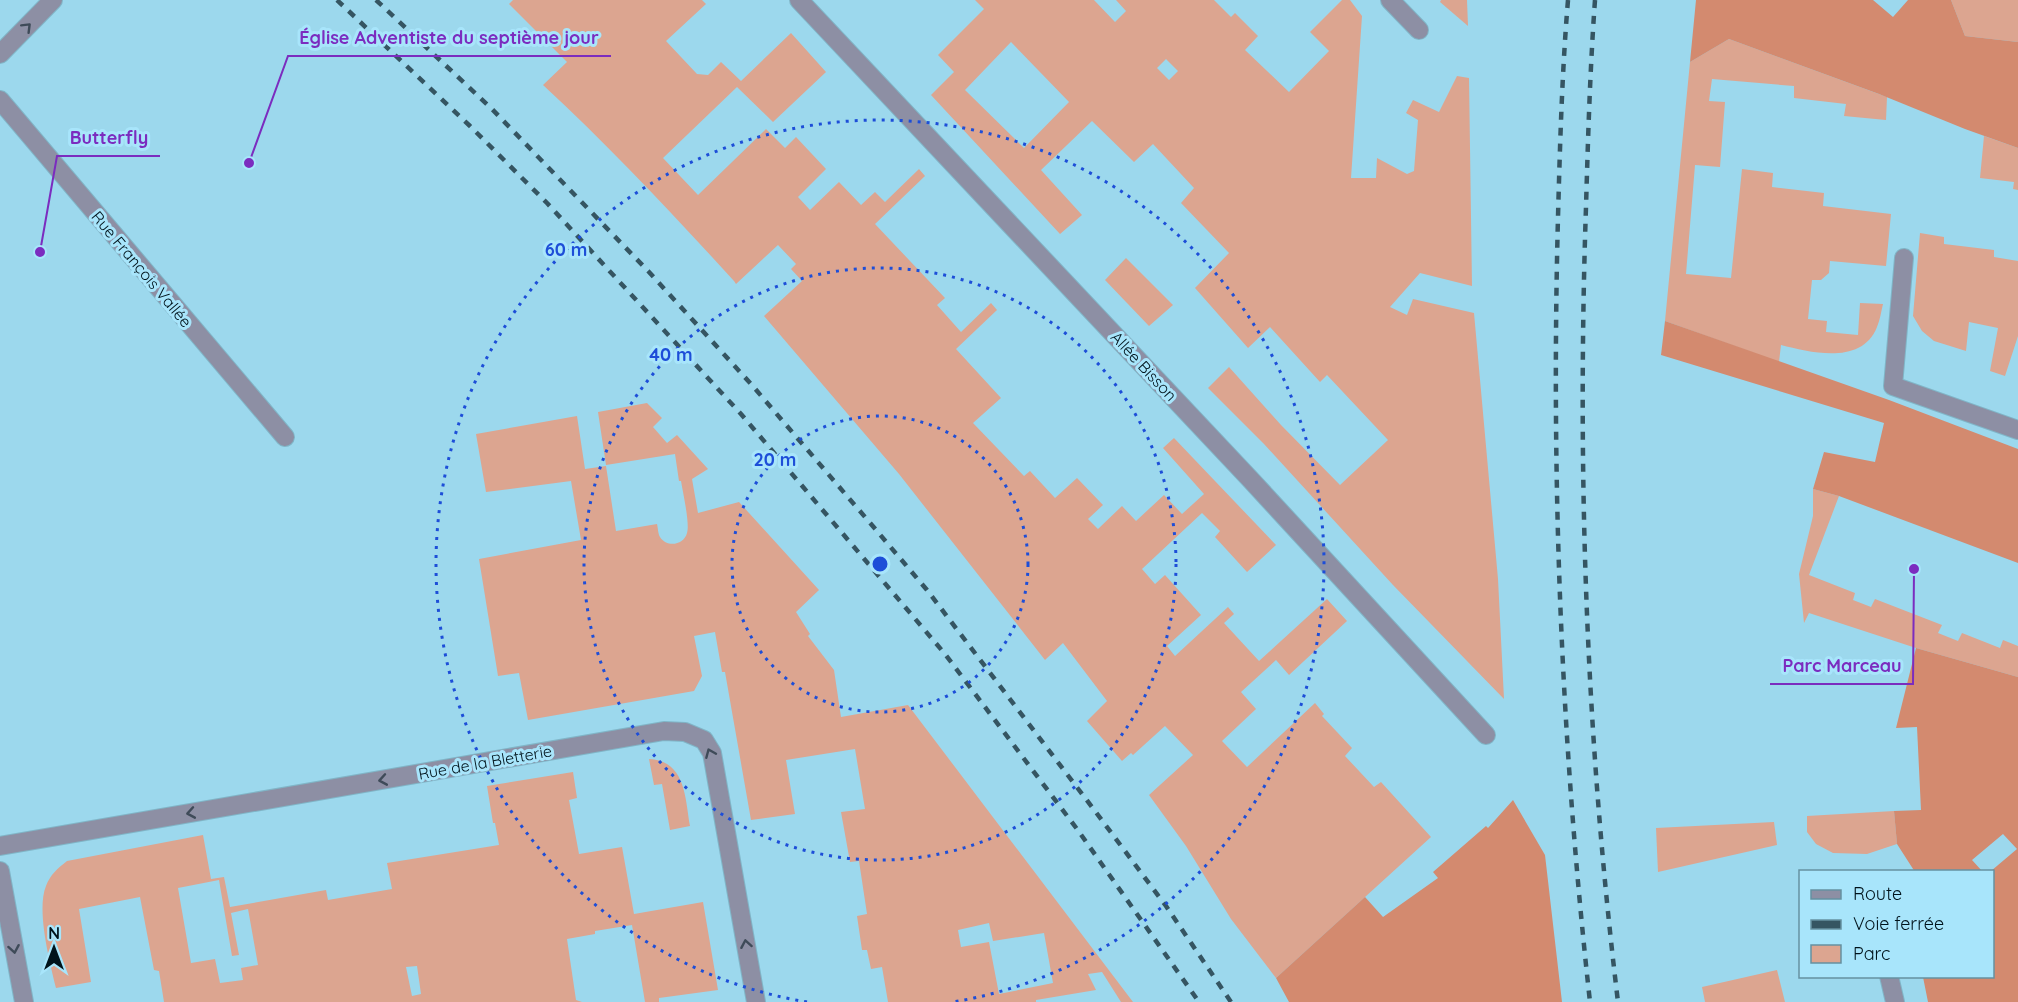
<svg xmlns="http://www.w3.org/2000/svg" width="2018" height="1002" viewBox="0 0 2018 1002" font-family="Quicksand,sans-serif">
<style>
.green{fill:#dca590;fill-rule:evenodd}
.forest{fill:#d38a6f}
.lines{fill:none;stroke-linecap:round;stroke-linejoin:round}
.minor-casing{stroke:#80b5c7;stroke-width:20}
.minor{stroke:#8d8fa4;stroke-width:18}
.rail{stroke:#355562;stroke-width:4.5;stroke-dasharray:8 8;stroke-linecap:butt}
.oneway{stroke:#3f4b59}
.ring{fill:none;stroke:#1d4ed8;stroke-width:3;stroke-dasharray:3 6}
.labels{text-anchor:middle;dominant-baseline:central;stroke-width:6;stroke-linejoin:round;paint-order:stroke}
.street-label{font-size:16px;fill:#00131b;stroke:#a8e5fb}
.centre{fill:#1d4ed8;stroke:#a8e5fb;stroke-width:3}
.ring-label{font-size:18px;text-anchor:middle;font-weight:bold;fill:#1d4ed8;stroke:#a8e5fb;stroke-width:6;stroke-linejoin:round;paint-order:stroke}
.leader{fill:none;stroke:#7b2cbf;stroke-width:2}
.callout-dot{fill:#7b2cbf;stroke:#a8e5fb;stroke-width:2}
.callout-label{font-size:18px;text-anchor:middle;font-weight:bold;fill:#7b2cbf;stroke:#a8e5fb;stroke-width:6;stroke-linejoin:round;paint-order:stroke}
</style>
<rect width="100%" height="100%" fill="#9cd8ed"/>
<g class="green">
<path d="M513,0H702L706,4L666,41L697,74L708,75L721,62L741,81L791,33L826,72L773,122L737,87L663,158L698,195L766,129L785,148L796,137L826,169L798,197L810,210L839,182L861,205L875,192L885,202L919,169L925,176L875,224L945,298L937,305L961,332L991,303L997,310L956,349L1001,398L973,423L1024,476L1030,471L1055,498L1077,478L1103,505L1088,519L1098,529L1122,506L1136,521L1164,495L1182,514L1204,494L1163,448L1174,438L1276,545L1247,572L1215,537L1220,531L1202,513L1142,569L1155,584L1165,575L1201,615L1167,646L1175,656L1228,607L1234,614L1224,623L1259,661L1327,599L1347,621L1289,675L1276,660L1241,692L1256,709L1222,741L1247,767L1315,703L1324,714L1322,716L1352,748L1345,756L1374,787L1381,782L1431,837L1276,978L1231,919L1186,846L1149,795L1193,755L1165,726L1133,755L1131,753L1122,761L1087,721L1107,701L1063,643L1045,660L899,474L764,316L802,281L791,269L796,264L778,245L736,284L734,281C672,213 610,147 543,85L567,62L509,4Z"/>
<path d="M975,0H1094L1115,22L1126,11L1116,0H1214L1231,17L1235,13L1258,36L1245,50L1289,92L1329,51L1310,32L1342,0H1350L1362,16L1351,178H1376L1377,158L1407,174L1414,171L1418,120L1406,113L1413,100L1439,112L1457,76L1469,78L1472,286L1420,273L1390,307L1407,315L1413,299L1474,313L1498,579L1504,699L1393,585L1264,444L1208,388L1229,367L1281,425L1340,485L1388,440L1327,375L1320,382L1270,327L1248,348L1195,288L1229,253L1181,203L1194,188L1153,144L1134,162L1092,121L1041,170L1082,215L1060,234L931,95L954,72L938,55L984,9ZM1011,42L1069,102L1024,148L965,90ZM1166,59L1178,71L1169,80L1157,68Z"/>
<path d="M1441,0H1467L1468,26L1440,2Z"/>
<path d="M1951,0H2018V42L1965,36Z"/>
<path d="M1729,39L1887,97L1886,120L1844,116L1846,104L1794,98V86L1712,79L1709,101L1725,102L1720,167L1695,165L1686,274L1731,278L1742,169L1773,173L1772,187L1824,193L1823,206L1891,214L1886,266L1830,261L1829,273L1821,280H1812L1808,319L1827,321L1826,332L1858,335L1860,303L1883,304C1881,312 1880,320 1877,327C1862,365 1812,353 1781,345L1779,362L1665,321L1690,62Z"/>
<path d="M1984,136L2018,148V190L2013,189L2014,182L1980,178Z"/>
<path d="M1920,233L1944,237V244L1994,250V257L2018,261V336L2005,376L1990,371L1998,328L1969,322L1966,351L1934,341L1922,331L1913,316Z"/>
<path d="M1126,258L1173,305L1149,326L1105,280Z"/>
<path d="M647,403L662,418L653,427L667,443L677,435L708,469L692,479L698,513L739,502L819,590L796,612L810,634L808,636L834,670L841,717L908,705L1133,1002H1121L1102,972L1088,974L1096,990L1036,1000V1002H888L882,967L871,969L867,950H862L857,916L867,914L859,861L850,862L841,812L865,809L855,749L786,760L795,814L751,820L725,672H722L715,632L694,636L702,676L694,691L528,720L519,673L498,676L479,559L581,540L571,481L486,492L476,434L577,416L585,469L606,466L616,531L657,524C658,528 658,534 660,537C667,548 684,545 687,533C690,524 683,493 681,481H679L675,454L606,465L598,412ZM989,923L993,941L1044,933L1053,983L999,994L989,942L961,947L958,930Z"/>
<path d="M1813,489L1839,496L1809,575L1855,593L1853,600L1871,607L1875,599L1942,625L1938,633L1958,641L1962,633L2000,648L2003,640L2018,646V677L1916,648L1809,613L1804,623L1799,574L1813,516Z"/>
<path d="M649,759C686,761 685,798 690,826L670,830L662,784L654,785Z"/>
<path d="M573,772L577,798L569,800L579,854L622,847L634,914L703,902L718,990L659,998V1002H645L632,925L595,931V934L567,939L576,1000L582,1002H164L159,971L154,970L140,897L79,909L91,982L56,988C50,963 36,910 46,886C50,875 58,868 67,861L203,835L211,879L224,877L230,907L326,890L328,900L392,889L387,863L499,845L495,823H493L487,786ZM219,880L232,956L239,955L231,913L248,909L258,965L241,968L243,980L220,983L215,959L191,963L178,888ZM417,966L421,994L412,996L406,967Z"/>
<path d="M1894,811L1897,844L1867,854L1833,853L1816,844L1807,832V816Z"/>
<path d="M1774,822L1777,845L1658,872L1656,828Z"/>
<path d="M1777,970L1785,1002H1705L1702,987Z"/>
</g>
<g class="forest">
<path d="M1696,0H1873L1893,17L1908,0H1951L1965,36L2018,42V148L1965,129L1879,94L1729,39L1690,62Z"/>
<path d="M1665,321L1889,400L2018,449V563L1839,496L1813,489L1824,452L1875,462L1884,423L1661,355Z"/>
<path d="M1916,648L2018,677V1002H1928L1923,977L1992,976V872L1991,871L2017,849L2003,834L1972,860L1982,871L1915,872L1897,844L1894,811L1921,810L1917,727L1896,728Z"/>
<path d="M1513,800L1545,855L1562,1002H1289L1276,978L1365,897L1383,917L1438,878L1433,872L1486,826L1488,828Z"/>
</g>
<g class="lines">
<defs>
<g id="minor">
<path d="M799,0L1250,479L1486,735"/>
<path d="M1390,0L1419,30"/>
<path d="M0,54L53,0"/>
<path d="M0,100L285,437"/>
<path d="M1904,258L1893,386L2018,430"/>
<path d="M0,846L664,731L685,732L704,740L712,753L756,1002"/>
<path d="M0,871L24,1002"/>
<path d="M1889,976L1895,1002"/>
</g>
</defs>
<use href="#minor" class="minor-casing"/>
<use href="#minor" class="minor"/>
<g class="rail">
<path d="M337,0L470,126L547,203L741,414L945,654L1077,829L1199,1002"/>
<path d="M376,0L492,109L649,272L751,384L871,524L927,590L1095,811L1166,906L1231,1002"/>
<path d="M1568,0C1562,72 1560,144 1558,217C1551,479 1561,741 1590,1002"/>
<path d="M1595,0C1590,69 1588,138 1586,207C1577,472 1586,738 1618,1002"/>
</g>
</g>
<defs><path id="oneway-chevron" d="M-2-3.5L2.5 0L-2 3.5" fill="none" stroke-width="1.6" stroke-linecap="round" stroke-linejoin="round" transform="scale(1.5)"/></defs>
<g class="oneway">
<use href="#oneway-chevron" transform="translate(27 27) rotate(-45)"/>
<use href="#oneway-chevron" transform="translate(710 753) rotate(-113)"/>
<use href="#oneway-chevron" transform="translate(383 780) rotate(170)"/>
<use href="#oneway-chevron" transform="translate(191 813) rotate(170)"/>
<use href="#oneway-chevron" transform="translate(746 944) rotate(-100)"/>
<use href="#oneway-chevron" transform="translate(14 949) rotate(80)"/>
</g>
<g class="ring">
<circle cx="880" cy="564" r="148"/>
<circle cx="880" cy="564" r="296"/>
<path d="M807 1002A444 444 0 1 1 953 1002"/>
</g>
<g class="labels">
<g class="street-label">
<text transform="translate(142 269) rotate(50)">Rue François Vallée</text>
<text transform="translate(1144 366) rotate(47)">Allée Bisson</text>
<text transform="translate(485 762) rotate(-10)">Rue de la Bletterie</text>
</g>
</g>
<circle cx="880" cy="564" r="9" class="centre"/>
<g class="ring-label">
<text x="566" y="256">60 m</text>
<text x="671" y="361">40 m</text>
<text x="775" y="466">20 m</text>
</g>
<path class="leader" d="M249 163L288 56H611M40 252L57 156H160M1914 569L1913 684H1770"/>
<g class="callout-dot">
<circle cx="249" cy="163" r="6"/>
<circle cx="40" cy="252" r="6"/>
<circle cx="1914" cy="569" r="6"/>
</g>
<g class="callout-label">
<text x="449" y="44">Église Adventiste du septième jour</text>
<text x="109" y="144">Butterfly</text>
<text x="1842" y="672">Parc Marceau</text>
</g>
<rect x="1799" y="870" width="195" height="108" fill="#a8e5fb" stroke="#6591a1" stroke-width="1.5"/>
<rect x="1811" y="890" width="30" height="9" fill="#8d8fa4" stroke="#6591a1" stroke-width="1.5"/>
<text x="1853" y="900" font-size="18" fill="#00131b">Route</text>
<rect x="1811" y="920" width="30" height="9" fill="#355562" stroke="#6591a1" stroke-width="1.5"/>
<text x="1853" y="930" font-size="18" fill="#00131b">Voie ferrée</text>
<rect x="1811" y="945" width="30" height="18" fill="#dca590" stroke="#6591a1" stroke-width="1.5"/>
<text x="1853" y="960" font-size="18" fill="#00131b">Parc</text>
<g transform="translate(54 948)" stroke="#a8e5fb" stroke-width="4.5" paint-order="stroke">
<path d="M0-4.5L10 22L0 15L-10 22Z" fill="#00131b"/>
<text y="-9" font-size="16" font-weight="bold" text-anchor="middle" fill="#00131b">N</text>
</g>
</svg>
